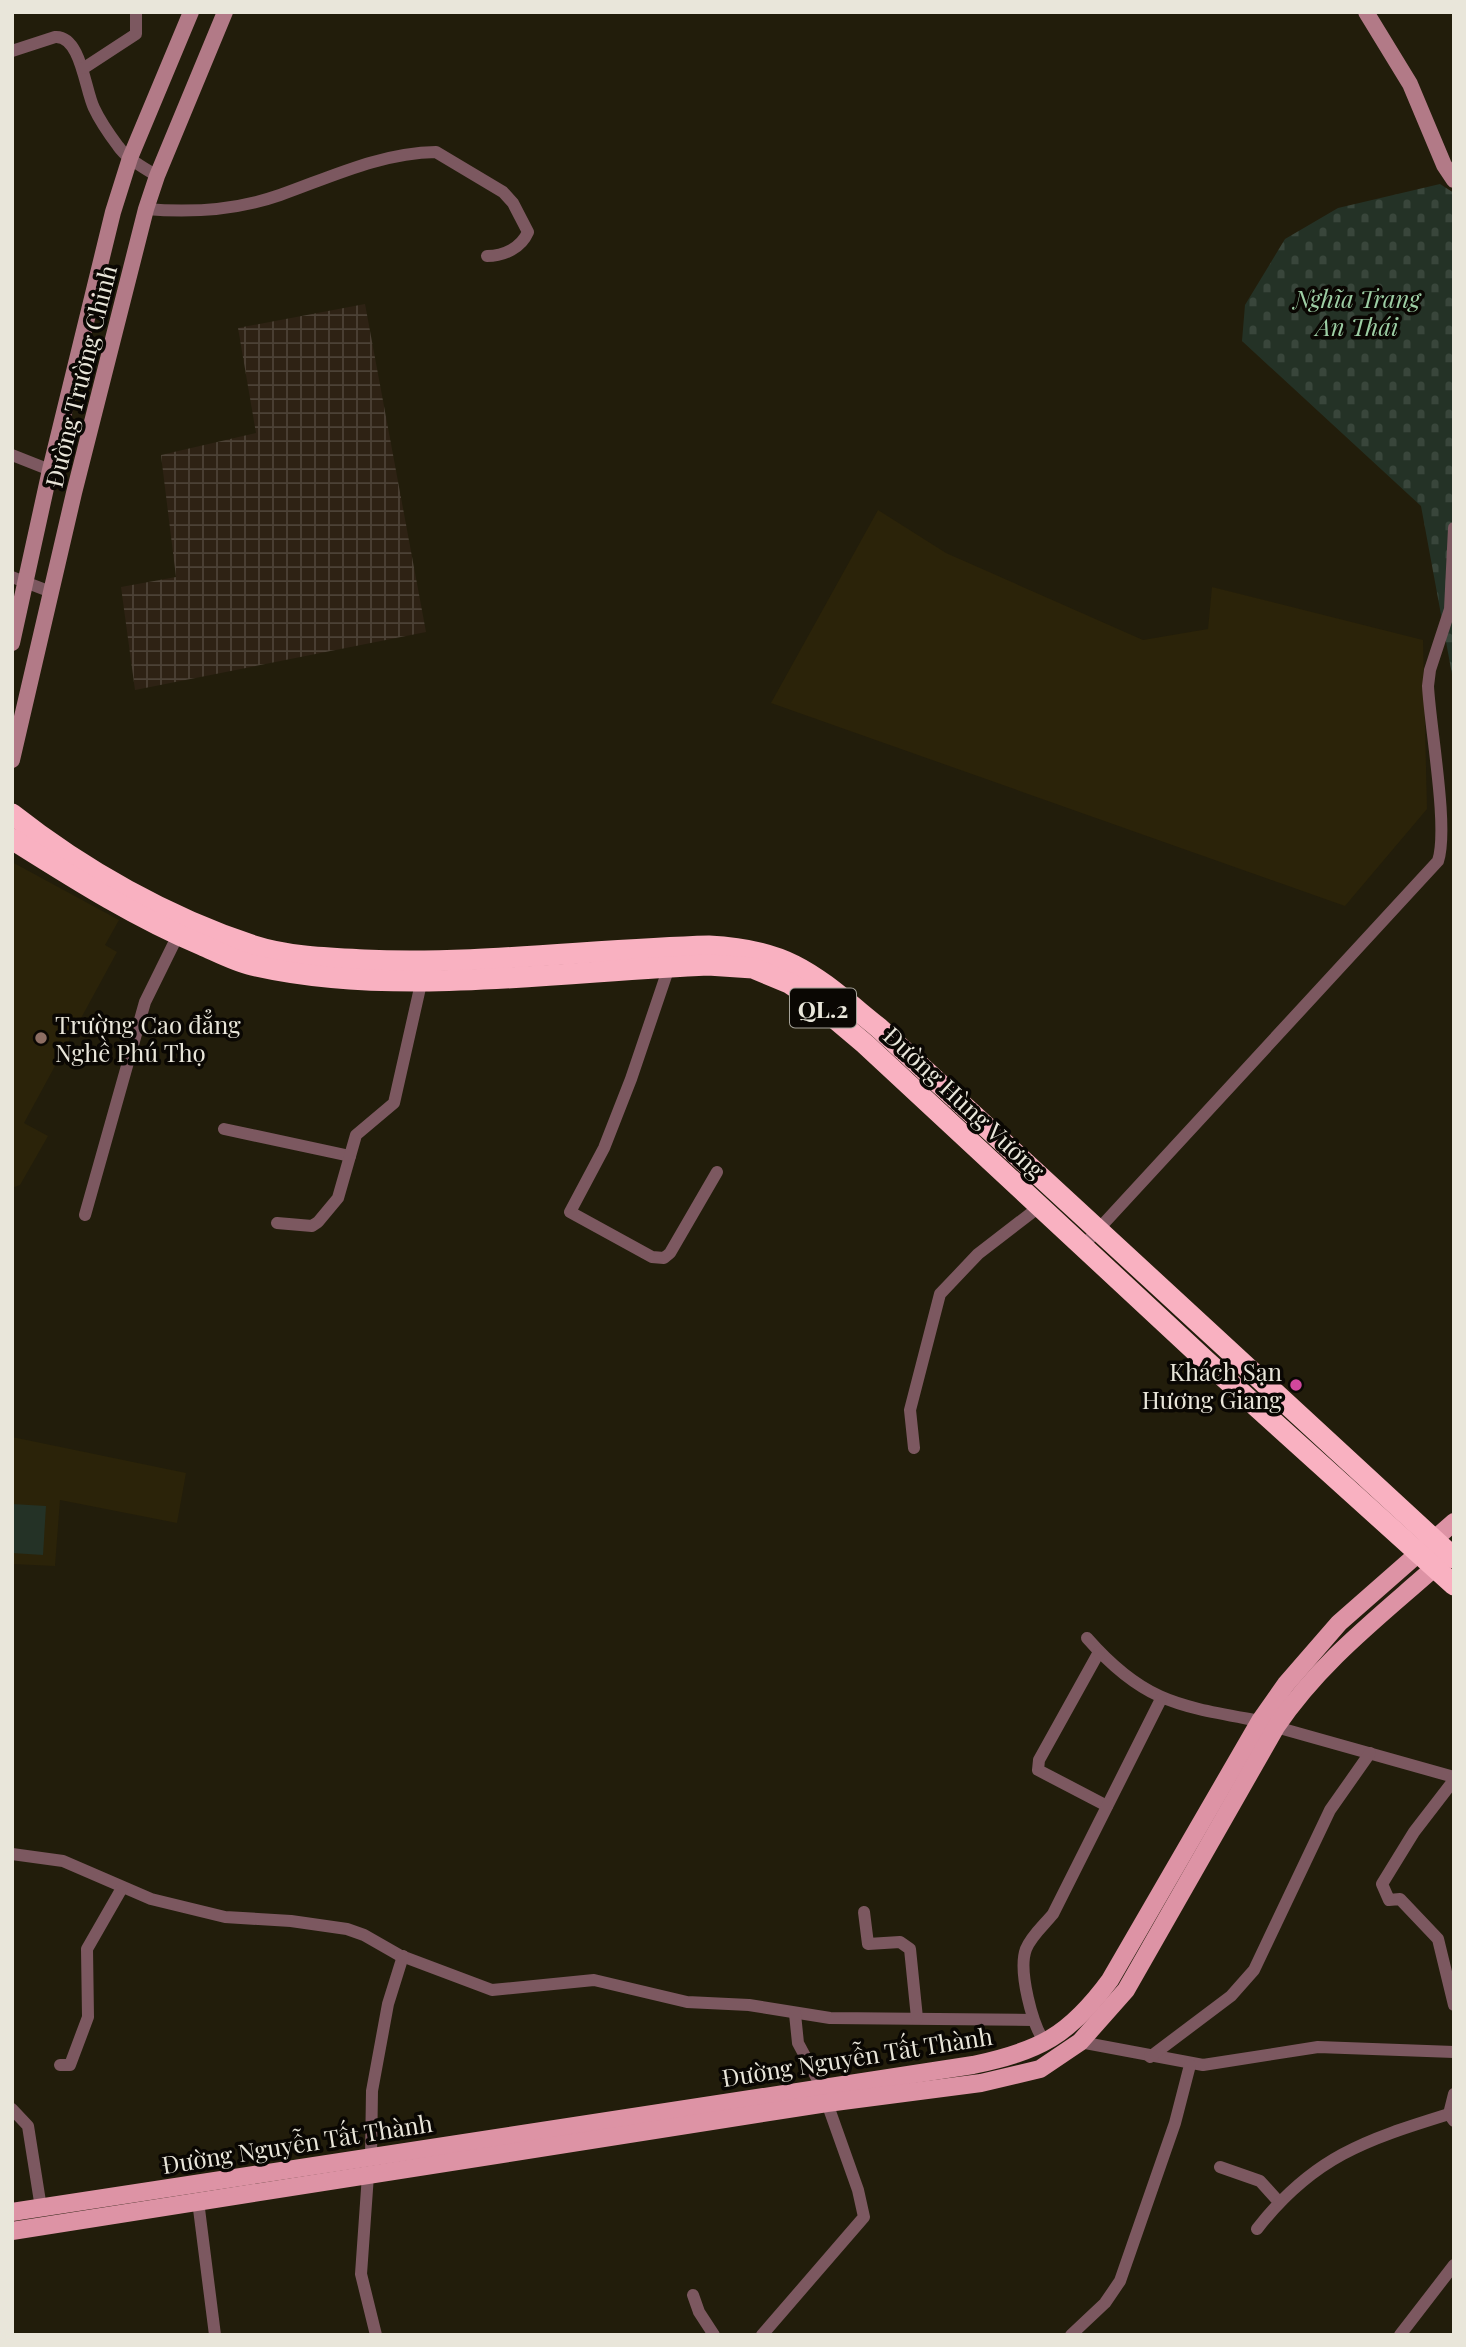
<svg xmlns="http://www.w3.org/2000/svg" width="1466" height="2347" viewBox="0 0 1466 2347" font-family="'Playfair Display',serif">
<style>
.industrial{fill:url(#industrial-grid)}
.built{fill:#2b2309}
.green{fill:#243226}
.cemetery{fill:url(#cemetery-stones)}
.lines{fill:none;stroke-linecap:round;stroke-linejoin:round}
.street{stroke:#7c5860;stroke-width:12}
.secondary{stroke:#b27a87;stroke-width:16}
.primary{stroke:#dd93a5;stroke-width:18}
.highway{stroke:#f9b1c1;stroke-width:21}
.education-dot{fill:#8d6e63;stroke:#0a0703;stroke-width:2.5}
.hotel-dot{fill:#d1479c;stroke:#0a0703;stroke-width:2.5}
.labels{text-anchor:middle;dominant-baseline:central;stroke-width:7;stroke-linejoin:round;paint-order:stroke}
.shield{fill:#0a0703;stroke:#a6a39a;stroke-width:2}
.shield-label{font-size:23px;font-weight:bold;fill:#e9e6da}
.park-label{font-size:24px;font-style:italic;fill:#9dcea4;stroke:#0a0703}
.street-label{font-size:24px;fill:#e9e6da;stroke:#0a0703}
.poi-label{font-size:24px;fill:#e9e6da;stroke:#0a0703;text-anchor:start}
</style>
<defs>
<pattern id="industrial-grid" width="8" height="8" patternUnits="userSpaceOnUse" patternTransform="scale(1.75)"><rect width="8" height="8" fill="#2e2214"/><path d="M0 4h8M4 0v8" fill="none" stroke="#4c4236"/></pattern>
<pattern id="cemetery-stones" width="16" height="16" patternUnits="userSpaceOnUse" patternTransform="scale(1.75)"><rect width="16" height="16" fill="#243226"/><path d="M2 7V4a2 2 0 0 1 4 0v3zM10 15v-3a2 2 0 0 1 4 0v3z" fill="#39463b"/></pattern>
</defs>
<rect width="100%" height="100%" fill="#221d0b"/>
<path class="industrial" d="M365,304L426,632L135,690L121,587L176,577L161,455L256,433L238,328Z"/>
<g class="built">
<path d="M878,510L946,553L1143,640L1208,629L1212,587L1423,640L1427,809L1345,906L771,703Z"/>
<path d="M12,862L119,920L105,945L117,952L24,1123L48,1136L20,1185L12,1188Z"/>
<path d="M12,1437L186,1473L177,1523L60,1500L55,1566L12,1564Z"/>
</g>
<path class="green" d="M12,1504L46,1506L43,1555L12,1553Z"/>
<path class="cemetery" d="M1440,184L1454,193V685L1421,506L1242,341L1245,305L1285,239L1338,208Z"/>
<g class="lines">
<g class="street">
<path d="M12,51L55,37C81,35 85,90 94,108C100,121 109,134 118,146C127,159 143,167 157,176"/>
<path d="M84,68L136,34V12"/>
<path d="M146,209C191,213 237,210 280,195C331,177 380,153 436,152L503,192L513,203L528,232C521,248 504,256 487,256"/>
<path d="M12,455L50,470"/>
<path d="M12,577L51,592"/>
<path d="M670,964L631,1079L604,1148L570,1212L652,1257L664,1258L670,1253L717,1172"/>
<path d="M224,1129L350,1156"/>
<path d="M85,1215L145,1002L178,935"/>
<path d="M277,1223L312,1226L318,1222L338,1198L356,1135L394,1103L422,979"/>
<path d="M1083,1246L1438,861C1449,828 1430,727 1428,686L1430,670L1450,609L1454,528"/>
<path d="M914,1448L910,1410L940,1294L978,1254L1039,1207"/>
<path d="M1087,1638C1144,1703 1179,1706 1260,1721"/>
<path d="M1099,1652L1039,1760L1038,1770L1107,1806"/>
<path d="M1276,1727L1454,1777"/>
<path d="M1454,1780L1414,1832L1382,1884L1389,1900L1400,1899L1438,1939L1454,2005"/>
<path d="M12,1854L63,1861L151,1899L225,1917L291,1921L347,1929L364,1935L399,1955L492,1990L594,1980L687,2002L749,2005L830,2018L1033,2020"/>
<path d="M864,1912L868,1944L900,1942L910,1949L917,2018"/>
<path d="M1080,2042L1203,2065L1318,2047L1454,2052"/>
<path d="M1046,2044C1032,2026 1018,1970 1026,1949C1031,1936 1044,1925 1053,1914L1161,1699"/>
<path d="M1150,2057L1231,1996L1254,1970L1330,1810L1370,1753"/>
<path d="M60,2065H70L88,2017L87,1949L122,1888"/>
<path d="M1454,2094L1449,2114L1454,2121"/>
<path d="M12,2109L28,2126L41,2208"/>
<path d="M371,2156L372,2091L388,2004L403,1956"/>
<path d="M1220,2167L1260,2181L1279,2202"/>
<path d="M368,2175L361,2274L376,2335"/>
<path d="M198,2201L215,2335"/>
<path d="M1257,2229C1313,2157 1365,2140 1449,2114"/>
<path d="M693,2295L699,2312L714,2335"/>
<path d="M762,2335L864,2217L858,2190L821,2086L798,2043L795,2014"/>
<path d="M1071,2335L1105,2303L1120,2281L1175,2123L1190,2065"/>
<path d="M1400,2335L1454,2265"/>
</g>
<g class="secondary">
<path d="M1366,12L1410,84L1444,165L1454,180"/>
<path d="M12,643L50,470L113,212L130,158L191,12"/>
<path d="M12,760L74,493L146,209L157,176L225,12"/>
</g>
<g class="primary">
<path d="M12,2212L973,2065C1039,2051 1069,2036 1110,1980L1260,1721L1286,1684L1339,1623L1454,1522"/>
<path d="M12,2231L827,2103L981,2083L1040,2069L1080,2042L1126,1990L1276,1727C1322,1659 1383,1614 1443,1560"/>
</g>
<g class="highway">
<path d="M12,814C83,870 168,918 254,946C288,957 329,958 364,960C479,965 594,949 709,946C793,950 817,978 879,1028L1454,1558"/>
<path d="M12,839C74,878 135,917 202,945C218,952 235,961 252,965C393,998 563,971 708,965L753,968L789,983L807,995L865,1044L1206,1361L1454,1585"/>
</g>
</g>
<circle class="education-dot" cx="41" cy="1038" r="7"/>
<circle class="hotel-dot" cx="1296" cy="1385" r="7"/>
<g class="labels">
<rect class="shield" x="790" y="988.5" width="66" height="39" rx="5"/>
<g class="shield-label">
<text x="823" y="1008">QL.2</text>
</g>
<g class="park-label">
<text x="1357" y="298">Nghĩa Trang<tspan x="1357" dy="28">An Thái</tspan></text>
</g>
<g class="street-label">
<text transform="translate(80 376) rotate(-76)">Đường Trường Chinh</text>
<text transform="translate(965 1102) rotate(43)">Đường Hùng Vương</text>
<text transform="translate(857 2056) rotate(-9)">Đường Nguyễn Tất Thành</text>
<text transform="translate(297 2143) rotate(-9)">Đường Nguyễn Tất Thành</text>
</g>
<g class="poi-label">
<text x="55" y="1024">Trường Cao đẳng<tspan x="55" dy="28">Nghề Phú Thọ</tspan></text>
<text x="1282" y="1371" text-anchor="end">Khách Sạn<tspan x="1282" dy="28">Hương Giang</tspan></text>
</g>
</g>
<rect width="1466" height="2347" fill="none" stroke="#e9e6da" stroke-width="28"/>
</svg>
